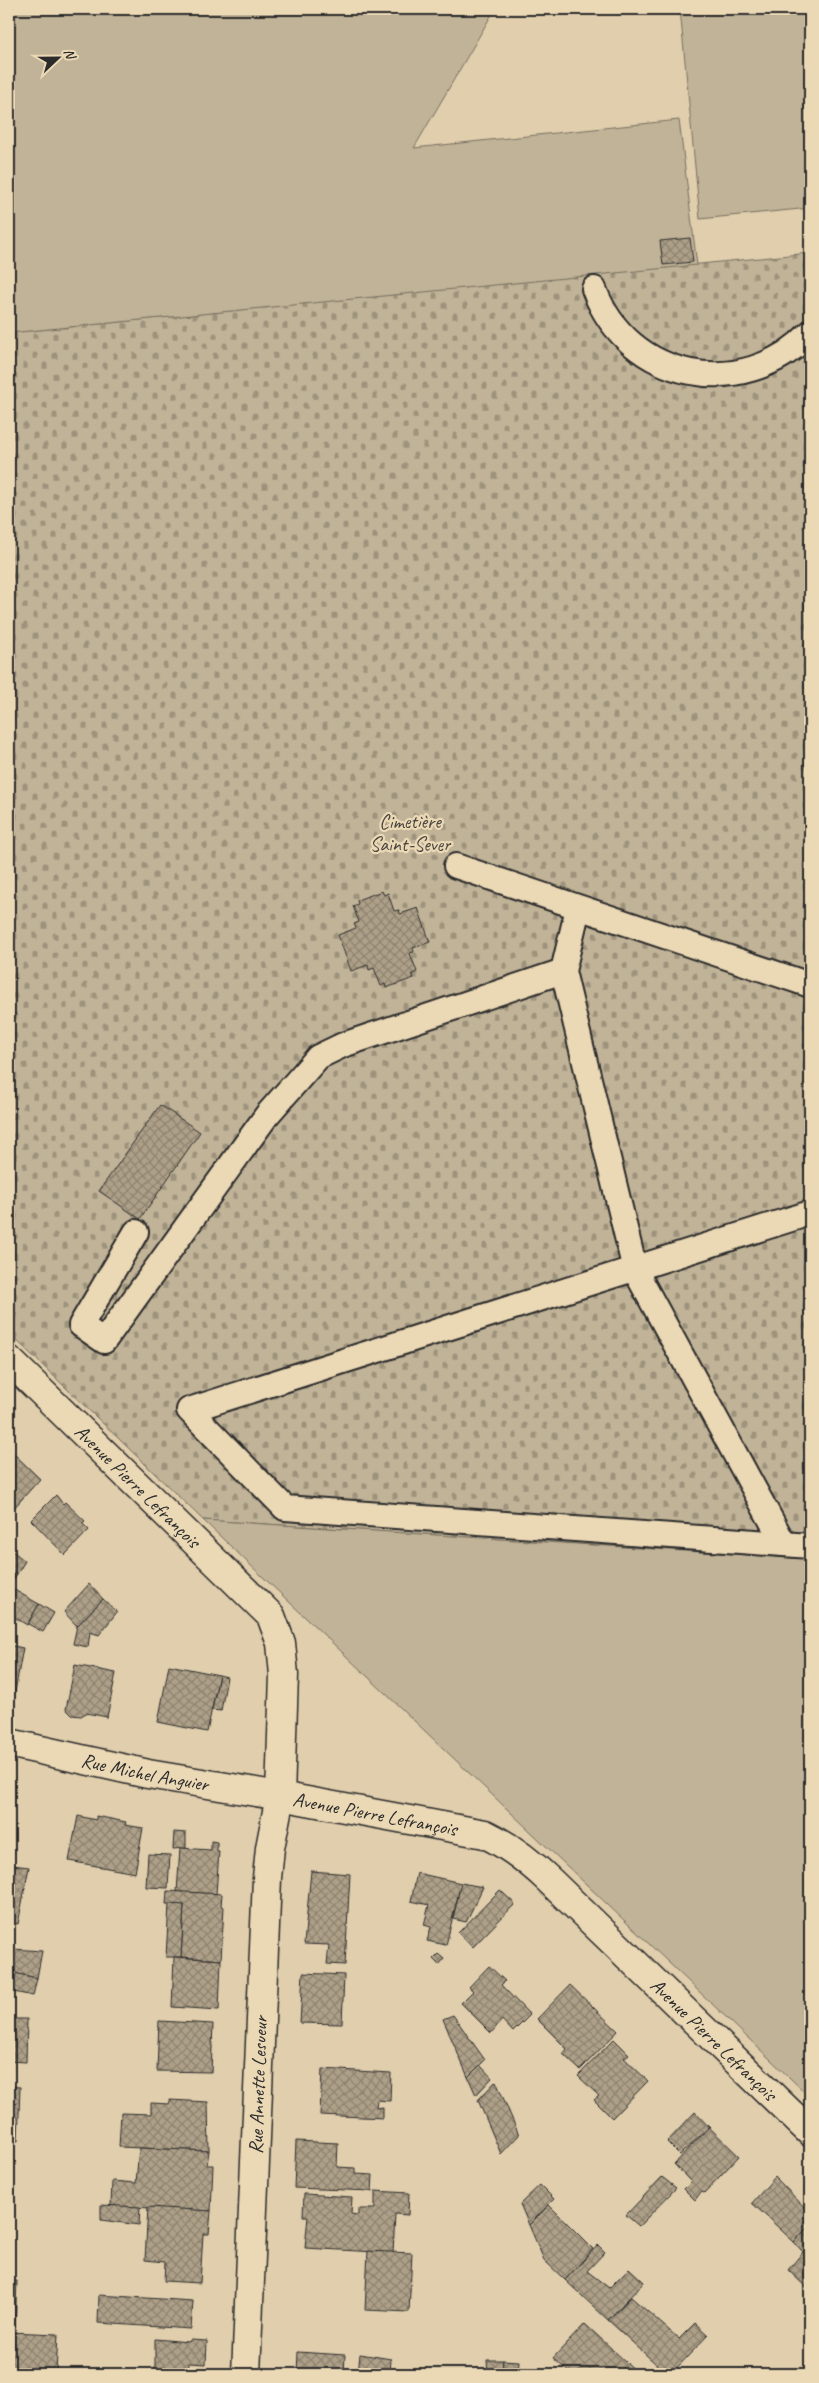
<svg xmlns="http://www.w3.org/2000/svg" width="819" height="2383" viewBox="0 0 819 2383" font-family="Caveat,sans-serif">
<style>
.cemetery{fill:url(#cemetery-stones);stroke:#766f61}
.pitch{fill:#c1b397;stroke:#766f61}
.building{fill:url(#building-cross-hatch);stroke:#2b2b2b}
.lines{fill:none;stroke-linecap:round;stroke-linejoin:round}
.lane-casing{stroke:#2b2b2b;stroke-width:28}
.street-casing{stroke:#2b2b2b;stroke-width:31}
.secondary-casing{stroke:#2b2b2b;stroke-width:31}
.lane{stroke:#ebd8b5;stroke-width:24}
.street{stroke:#ebd8b5;stroke-width:28}
.secondary{stroke:#ebd8b5;stroke-width:28}
.labels{text-anchor:middle;dominant-baseline:central;stroke-width:4.5;stroke-linejoin:round;paint-order:stroke}
.park-label{font-size:20px;fill:#494641;stroke:#ebd8b5}
.street-label{font-size:20px;fill:#2b2b2b;stroke:#ebd8b5}
</style>
<defs>
<pattern id="cemetery-stones" width="16" height="16" patternUnits="userSpaceOnUse" patternTransform="scale(1.25)"><rect width="16" height="16" fill="#c1b397"/><path d="M2 7V4a2 2 0 0 1 4 0v3zM10 15v-3a2 2 0 0 1 4 0v3z" fill="#9d927b"/></pattern>
<pattern id="building-cross-hatch" width="8" height="8" patternUnits="userSpaceOnUse" patternTransform="scale(1.25)"><rect width="8" height="8" fill="#aea088"/><path d="M0 0l8 8M0 8l8-8" fill="none" stroke="#8e836f"/></pattern>
</defs>
<rect width="100%" height="100%" fill="#e0cead"/>
<filter id="ink" filterUnits="userSpaceOnUse"><feTurbulence type="fractalNoise" baseFrequency=".02" numOctaves="2"/><feDisplacementMap in="SourceGraphic" scale="10" xChannelSelector="R" yChannelSelector="G"/><feConvolveMatrix kernelMatrix="1 2 1 2 8 2 1 2 1" color-interpolation-filters="sRGB"/></filter>
<g filter="url(#ink)">
<path class="cemetery" d="M810,253V1559L203,1520L9,1333V333Z"/>
<g class="pitch">
<path d="M9,9H495L414,148L679,120L697,265L9,333Z"/>
<path d="M680,9H810V208L700,219Z"/>
<path d="M203,1520L810,1559V2097Z"/>
</g>
<g class="building">
<path d="M690,238L693,262L663,265L660,241Z"/>
<path d="M382,891L384,895L388,893L394,911L399,910L400,914L418,908L430,942L413,948L414,952L410,953L417,972L412,974L414,978L386,988L385,984L381,986L374,968L369,970L368,965L351,971L338,935L356,928L354,924L359,922L353,906L358,904L357,900Z"/>
<path d="M160,1105L200,1132L140,1219L99,1191Z"/>
<path d="M9,1449L40,1479L13,1509L9,1505Z"/>
<path d="M56,1495L63,1504L65,1502L85,1521L82,1523L89,1530L65,1555L31,1520Z"/>
<path d="M9,1548L25,1561L17,1574L9,1568Z"/>
<path d="M9,1568L17,1574L9,1587Z"/>
<path d="M89,1584L103,1599L77,1626L64,1612Z"/>
<path d="M9,1587L39,1604L27,1625L9,1614Z"/>
<path d="M103,1599L117,1612L99,1635L90,1632L88,1647L73,1644L77,1626Z"/>
<path d="M39,1604L54,1613L43,1632L28,1624Z"/>
<path d="M9,1645L23,1648L14,1697L9,1696Z"/>
<path d="M75,1665L116,1673L107,1717L86,1713L81,1716L72,1715L66,1709Z"/>
<path d="M169,1665L219,1675L207,1732L158,1722Z"/>
<path d="M219,1675L227,1677L221,1711L212,1710Z"/>
<path d="M78,1816L96,1820V1816L126,1822L125,1825L143,1828L135,1873L69,1861Z"/>
<path d="M174,1832L186,1833V1848L173,1849Z"/>
<path d="M211,1841L217,1842V1851H219L216,1894L177,1892L180,1848L211,1850Z"/>
<path d="M148,1854L170,1855L168,1888L146,1887Z"/>
<path d="M12,1865L29,1867L18,1924L10,1922L13,1908L9,1907V1880Z"/>
<path d="M311,1871L350,1874L345,1965L327,1964L329,1945L304,1944Z"/>
<path d="M417,1873L461,1883L446,1945L427,1941L431,1927L424,1925L429,1905L411,1901Z"/>
<path d="M461,1883L483,1887L466,1922L453,1919Z"/>
<path d="M500,1890L515,1904L473,1947L458,1933Z"/>
<path d="M167,1891L222,1894L221,1906L224,1907L221,1960L181,1957L184,1905L166,1904Z"/>
<path d="M169,1904L184,1905L181,1957H166Z"/>
<path d="M13,1949L42,1951L37,1978L9,1972Z"/>
<path d="M438,1954L444,1959L439,1965L433,1959Z"/>
<path d="M174,1957L221,1960L219,2010L172,2007Z"/>
<path d="M489,1966L505,1981L501,1985L530,2015L513,2032L502,2020L491,2033L461,2003L473,1991L469,1987Z"/>
<path d="M9,1972L37,1978L33,1996L9,1991Z"/>
<path d="M303,1973L344,1975L342,2024L300,2023Z"/>
<path d="M570,1985L618,2031L580,2070L563,2054L567,2049L537,2019Z"/>
<path d="M453,2015L485,2060L468,2077L443,2019Z"/>
<path d="M9,2019H27L26,2062L9,2061Z"/>
<path d="M159,2021L213,2024L211,2072L157,2071Z"/>
<path d="M614,2039L629,2054L624,2058L648,2081L612,2118L594,2100L599,2096L578,2076Z"/>
<path d="M480,2065L492,2078L476,2095L468,2077Z"/>
<path d="M322,2069L391,2073L390,2101L377,2100L376,2108L383,2107V2118L320,2115Z"/>
<path d="M496,2081L519,2135L501,2154L478,2100Z"/>
<path d="M9,2086L20,2087L18,2141H9Z"/>
<path d="M170,2100L208,2102L209,2151L119,2147L121,2113L151,2114V2103L169,2104Z"/>
<path d="M695,2112L709,2127L680,2155L667,2142Z"/>
<path d="M709,2127L739,2156L704,2193L701,2192L695,2200L684,2189L691,2182L674,2164Z"/>
<path d="M296,2141L338,2143L337,2167L355,2168V2174L373,2175L372,2191L294,2188Z"/>
<path d="M139,2148L209,2151L207,2165H213L211,2211L111,2206L112,2181L136,2183Z"/>
<path d="M662,2177L676,2188L639,2226L626,2215Z"/>
<path d="M775,2177L810,2213V2225L794,2242L752,2203Z"/>
<path d="M540,2185L554,2199L529,2225L520,2204Z"/>
<path d="M375,2191L409,2193L408,2215L395,2214L393,2253L305,2248L308,2216H303L304,2194L352,2197L351,2214L358,2215V2209H375Z"/>
<path d="M101,2205L140,2207L139,2225L101,2220Z"/>
<path d="M549,2205L593,2249L565,2280L544,2260L529,2225Z"/>
<path d="M148,2207L211,2211L209,2234H203L200,2283L164,2281L165,2262L145,2260Z"/>
<path d="M810,2225V2291L788,2270L803,2252L794,2242Z"/>
<path d="M598,2245L605,2252L587,2271L609,2288L629,2268L644,2282L608,2320L565,2280Z"/>
<path d="M368,2251L412,2253L409,2312L365,2310Z"/>
<path d="M9,2281H17L15,2326H9Z"/>
<path d="M99,2295L193,2301L191,2329L98,2323Z"/>
<path d="M631,2297L679,2339L695,2323L708,2335L671,2374H667L608,2320Z"/>
<path d="M585,2324L639,2374H571L553,2358Z"/>
<path d="M9,2332L58,2334L56,2374H9Z"/>
<path d="M155,2339L189,2342L190,2340L207,2341L206,2364L189,2363L188,2374H155Z"/>
<path d="M298,2352L345,2355L344,2374H297Z"/>
<path d="M360,2354L391,2359L390,2374H358Z"/>
<path d="M487,2360H503L502,2374H488Z"/>
<path d="M503,2360L519,2361L518,2374H502Z"/>
</g>
<g class="lines">
<defs>
<g id="lane">
<path d="M594,289C628,381 743,403 810,333"/>
<path d="M456,866L810,985"/>
<path d="M578,908L563,971L635,1270L784,1544"/>
<path d="M810,1213L189,1410L285,1508L810,1546"/>
<path d="M136,1232L81,1325L104,1341L267,1115L318,1057L343,1045L563,971"/>
</g>
<g id="street">
<path id="s1" d="M9,1743L148,1774L280,1796L270,1848L267,1878L246,2374"/>
</g>
<g id="secondary">
<path id="s2" d="M9,1360L271,1616L281,1643L284,1675L280,1796L485,1834C510,1846 529,1861 549,1880L810,2132"/>
</g>
</defs>
<use href="#lane" class="lane-casing"/>
<use href="#street" class="street-casing"/>
<use href="#secondary" class="secondary-casing"/>
<use href="#lane" class="lane"/>
<use href="#street" class="street"/>
<use href="#secondary" class="secondary"/>
</g>
</g>
<g class="labels">
<g class="park-label">
<text x="410" y="821">Cimetière<tspan x="410" dy="23">Saint-Sever</tspan></text>
</g>
<g class="street-label">
<text stroke="none"><textPath href="#s2" startOffset="180">Avenue Pierre Lefrançois</textPath></text>
<text stroke="none"><textPath href="#s1" startOffset="139">Rue Michel Anguier</textPath></text>
<text stroke="none"><textPath href="#s2" startOffset="645">Avenue Pierre Lefrançois</textPath></text>
<text stroke="none"><textPath href="#s2" startOffset="1065">Avenue Pierre Lefrançois</textPath></text>
<text transform="translate(258 2085) rotate(-88)">Rue Annette Lesueur</text>
</g>
</g>
<rect width="819" height="2383" fill="none" stroke="#ebd8b5" stroke-width="30"/>
<rect x="15" y="15" width="789" height="2353" fill="none" stroke="#2b2b2b" stroke-width="2" filter="url(#ink)"/>
<g transform="translate(58 58) rotate(68)" stroke="#ebd8b5" stroke-width="4" paint-order="stroke">
<path d="M0-4L9 19L0 12L-9 19Z" fill="#2b2b2b"/>
<text y="-8" font-size="14" font-weight="bold" text-anchor="middle" fill="#2b2b2b">N</text>
</g>
</svg>
